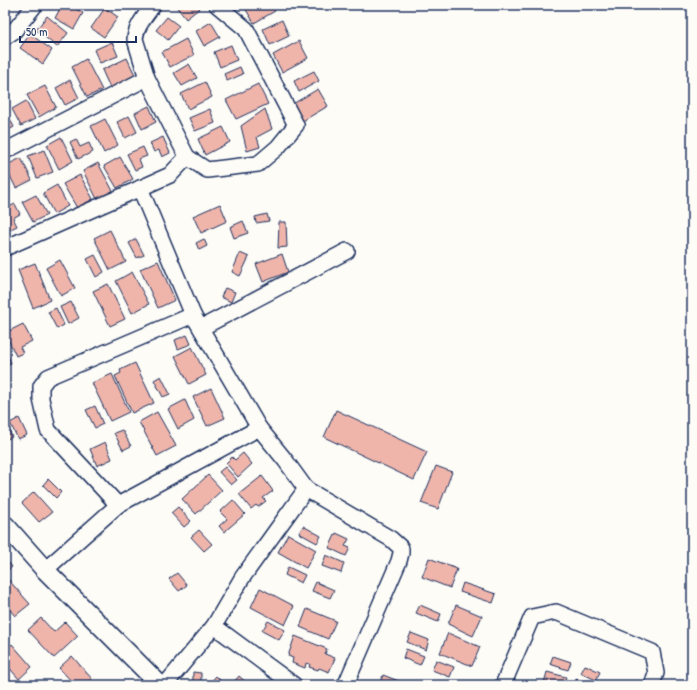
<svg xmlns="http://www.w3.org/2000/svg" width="697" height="690" viewBox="0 0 697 690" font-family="'Patrick Hand',sans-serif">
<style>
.building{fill:#efb5ab;stroke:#1b2f5e}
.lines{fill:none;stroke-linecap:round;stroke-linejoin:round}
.minor-casing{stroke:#1b2f5e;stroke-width:18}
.tertiary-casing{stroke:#1b2f5e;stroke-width:21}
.minor{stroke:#fdfcf7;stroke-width:15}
.tertiary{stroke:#fdfcf7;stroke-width:18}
</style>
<rect width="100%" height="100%" fill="#fdfcf7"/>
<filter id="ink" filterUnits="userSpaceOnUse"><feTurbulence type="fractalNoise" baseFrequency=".025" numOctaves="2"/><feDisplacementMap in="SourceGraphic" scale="8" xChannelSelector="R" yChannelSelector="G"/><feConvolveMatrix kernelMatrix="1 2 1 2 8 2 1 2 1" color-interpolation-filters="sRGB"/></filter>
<g filter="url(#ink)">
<g class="building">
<path d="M62,5H69L83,13L74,29L55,18Z"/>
<path d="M175,5H198L200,8L186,19Z"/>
<path d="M250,5H271L275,11L254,23L245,8Z"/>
<path d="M105,8L118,17L104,37L91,28Z"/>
<path d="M47,16L68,33L57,47L36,30Z"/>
<path d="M167,17L179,26L168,40L156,30Z"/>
<path d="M282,20L289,36L270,45L263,29Z"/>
<path d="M211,22L220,37L204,46L196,31Z"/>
<path d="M30,34L52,50L43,64L20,48Z"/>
<path d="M186,39L194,55L170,67L162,52Z"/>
<path d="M299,41L308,58L282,72L273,55Z"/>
<path d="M112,42L118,56L100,63L94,50Z"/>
<path d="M231,45L237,60L220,67L214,52Z"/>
<path d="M127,58L136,77L111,90L102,70Z"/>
<path d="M86,59L102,90L87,97L72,67Z"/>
<path d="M189,64L197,78L182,86L174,73Z"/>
<path d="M240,67L243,74L227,81L224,74Z"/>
<path d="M314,71L319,81L299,92L294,81Z"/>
<path d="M70,80L79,98L65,105L56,88Z"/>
<path d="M205,82L212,97L188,109L181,94Z"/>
<path d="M258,84L268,104L236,119L226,100Z"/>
<path d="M45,86L56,107L39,117L27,95Z"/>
<path d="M318,89L328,106L301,122L291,105Z"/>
<path d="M26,101L35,119L21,126L12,109Z"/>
<path d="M149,106L156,122L142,129L135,113Z"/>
<path d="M210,109L215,123L195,131L189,118Z"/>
<path d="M265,109L272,129L257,137L260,147L247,151L241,126Z"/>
<path d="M5,111H6L14,127L5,132Z"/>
<path d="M129,116L137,132L125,138L117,122Z"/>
<path d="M105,119L118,145L104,153L91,126Z"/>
<path d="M223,127L230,142L205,155L198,139Z"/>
<path d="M61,137L73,161L59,169L47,145Z"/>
<path d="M163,137L170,153L162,157L159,150L154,152L150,143Z"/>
<path d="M76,139L80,147L89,143L93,152L78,159L70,142Z"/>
<path d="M143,147L147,156L139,159L142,167L135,170L127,154Z"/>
<path d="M44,150L53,172L37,178L28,156Z"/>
<path d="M120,157L133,179L117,188L104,166Z"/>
<path d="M21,158L32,180L16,188L5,166Z"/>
<path d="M98,163L113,191L97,199L83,171Z"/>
<path d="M80,175L93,199L77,208L63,184Z"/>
<path d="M5,182L10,192L5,194Z"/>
<path d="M57,185L68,206L54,214L43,193Z"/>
<path d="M36,195L47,215L33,222L22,202Z"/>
<path d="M15,204L20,214L13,218L17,226L9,230L5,222V209Z"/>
<path d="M220,204L227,221L201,233L193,216Z"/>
<path d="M267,214L269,221L256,223L255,217Z"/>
<path d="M243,221L248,233L234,238L230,227Z"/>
<path d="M279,222H286L287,247L278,248Z"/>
<path d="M110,230L126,262L110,270L94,238Z"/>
<path d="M136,239L144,255L137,258L129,243Z"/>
<path d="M204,239L207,246L199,250L196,243Z"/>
<path d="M240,253L249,257L240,276L232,272Z"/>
<path d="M282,254L288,272L263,282L256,264Z"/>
<path d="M95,255L104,272L96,277L87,259Z"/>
<path d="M60,260L75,288L61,296L46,268Z"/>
<path d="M158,261L175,300L158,308L140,269Z"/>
<path d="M35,263L50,300L33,308L18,270Z"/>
<path d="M132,272L149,304L132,313L116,281Z"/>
<path d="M108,284L125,319L110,326L93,291Z"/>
<path d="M225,288L235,292L231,302L221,297Z"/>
<path d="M71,302L79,318L68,324L60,307Z"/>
<path d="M56,308L64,325L57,329L48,312Z"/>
<path d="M23,324L32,341L20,347L23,353L16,356L5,333Z"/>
<path d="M187,335L191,344L178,349L175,340Z"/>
<path d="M192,347L206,375L189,384L175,356Z"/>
<path d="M5,349L11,363L5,365Z"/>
<path d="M135,363L154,403L132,413L115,376L121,373L120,370Z"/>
<path d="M112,374L129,412L110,421L92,383Z"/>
<path d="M161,376L170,394L163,397L154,380Z"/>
<path d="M211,388L225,418L207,426L193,397Z"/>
<path d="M185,400L194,420L178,429L168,409Z"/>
<path d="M95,406L103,424L95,428L86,410Z"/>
<path d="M336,410L427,452L414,480L324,437Z"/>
<path d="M157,412L176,446L157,456L139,422Z"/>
<path d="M19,418L27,435L18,439L10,423Z"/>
<path d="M5,421L12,437L5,440Z"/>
<path d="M122,430L131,446L123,450L114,433Z"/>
<path d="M105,442L112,459L97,466L90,449Z"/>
<path d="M243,453L252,464L238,477L226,463L232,457L235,460Z"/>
<path d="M436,466L452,472L438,509L421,503Z"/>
<path d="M225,467L237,480L231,485L219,472Z"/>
<path d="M208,475L222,490L196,514L182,499Z"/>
<path d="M262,476L273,491L263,498L266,501L258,507L256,505L251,509L239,494Z"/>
<path d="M48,479L61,492L56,498L43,485Z"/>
<path d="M34,492L52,512L39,522L22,503Z"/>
<path d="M233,500L245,514L224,532L219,526L227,519L220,512Z"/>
<path d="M178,507L191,521L184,527L171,513Z"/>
<path d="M303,526L321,536L317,543L299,533Z"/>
<path d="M199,530L212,544L204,551L191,537Z"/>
<path d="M336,533L349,539L345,546L350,548L346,556L329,548Z"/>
<path d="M288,534L316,550L306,568L278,552Z"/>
<path d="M326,555L344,563L341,573L322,566Z"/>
<path d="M5,558L12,567L5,572Z"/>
<path d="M429,558L457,569L450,588L422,577Z"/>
<path d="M288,567L305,575L301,583L285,575Z"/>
<path d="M177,573L187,585L179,591L169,579Z"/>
<path d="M6,577L30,604L15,616L5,604V578Z"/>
<path d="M316,582L334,590L330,598L312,591Z"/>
<path d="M463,583L496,594L493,603L460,592Z"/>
<path d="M260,588L294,606L285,625L251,607Z"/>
<path d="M420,605L441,614L438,622L416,613Z"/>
<path d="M456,605L482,616L473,636L448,624Z"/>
<path d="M307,609L336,621L328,639L300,627Z"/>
<path d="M41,618L54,632L65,622L78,636L54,658L28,630Z"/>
<path d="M268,621L285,630L279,640L262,631Z"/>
<path d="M411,633L429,640L426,650L407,642Z"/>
<path d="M448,633L480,647L472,666L440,653Z"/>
<path d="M295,636L327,649L325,654L335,658L329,672L319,668L318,670L309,667L310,664L306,663L305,668L292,663L293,658L288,656Z"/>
<path d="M12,644L32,667L19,679L5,663V651Z"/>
<path d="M406,649L424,656L420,665L403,658Z"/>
<path d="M72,656L92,679L86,685H75L59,668Z"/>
<path d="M553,656L571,662L568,670L550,664Z"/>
<path d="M436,660L454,667L450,677L432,670Z"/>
<path d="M585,665L600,672L596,680L581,673Z"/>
<path d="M193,672L201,673V685H193Z"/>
<path d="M547,672L566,677L563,685H551L544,683Z"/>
<path d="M383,675L409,685H379Z"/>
<path d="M216,676L225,685H208Z"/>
<path d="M239,676L249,685H236L234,682Z"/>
<path d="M577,679L592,685H575Z"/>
</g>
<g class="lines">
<defs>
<g id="minor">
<path d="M5,37L14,31L35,5"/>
<path d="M5,151L147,78"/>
<path d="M187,157L207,170L258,164L278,147L296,125L246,29L217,5"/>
<path d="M140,188L193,315"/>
<path d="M5,248L170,175L187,157L147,78L135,39C136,26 146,15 153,5"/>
<path d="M201,328L347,251"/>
<path d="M259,428L285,460L306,489"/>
<path d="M45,570L118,505L259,428L193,315L48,377L41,386V399L48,430L118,505"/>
<path d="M214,626L294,685"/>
<path d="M165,685L214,626L242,578L306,489L391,539L401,548V553L399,561L346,684L344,685"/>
<path d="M503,685L532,617L556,612L652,652L656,673L652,685"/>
</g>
<path id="tertiary" d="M5,525L45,570L160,685"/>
</defs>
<use href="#minor" class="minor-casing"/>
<use href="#tertiary" class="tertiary-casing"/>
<use href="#minor" class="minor"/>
<use href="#tertiary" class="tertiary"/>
</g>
</g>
<rect width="697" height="690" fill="none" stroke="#fdfcf7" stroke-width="20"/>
<rect x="10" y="10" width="677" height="670" fill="none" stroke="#1b2f5e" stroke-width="1.5" filter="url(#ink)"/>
<path d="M20 36v6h116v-6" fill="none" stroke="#1b2f5e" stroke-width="2"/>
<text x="26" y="36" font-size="12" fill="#1b2f5e" stroke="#fdfcf7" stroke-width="3" paint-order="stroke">50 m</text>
</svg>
